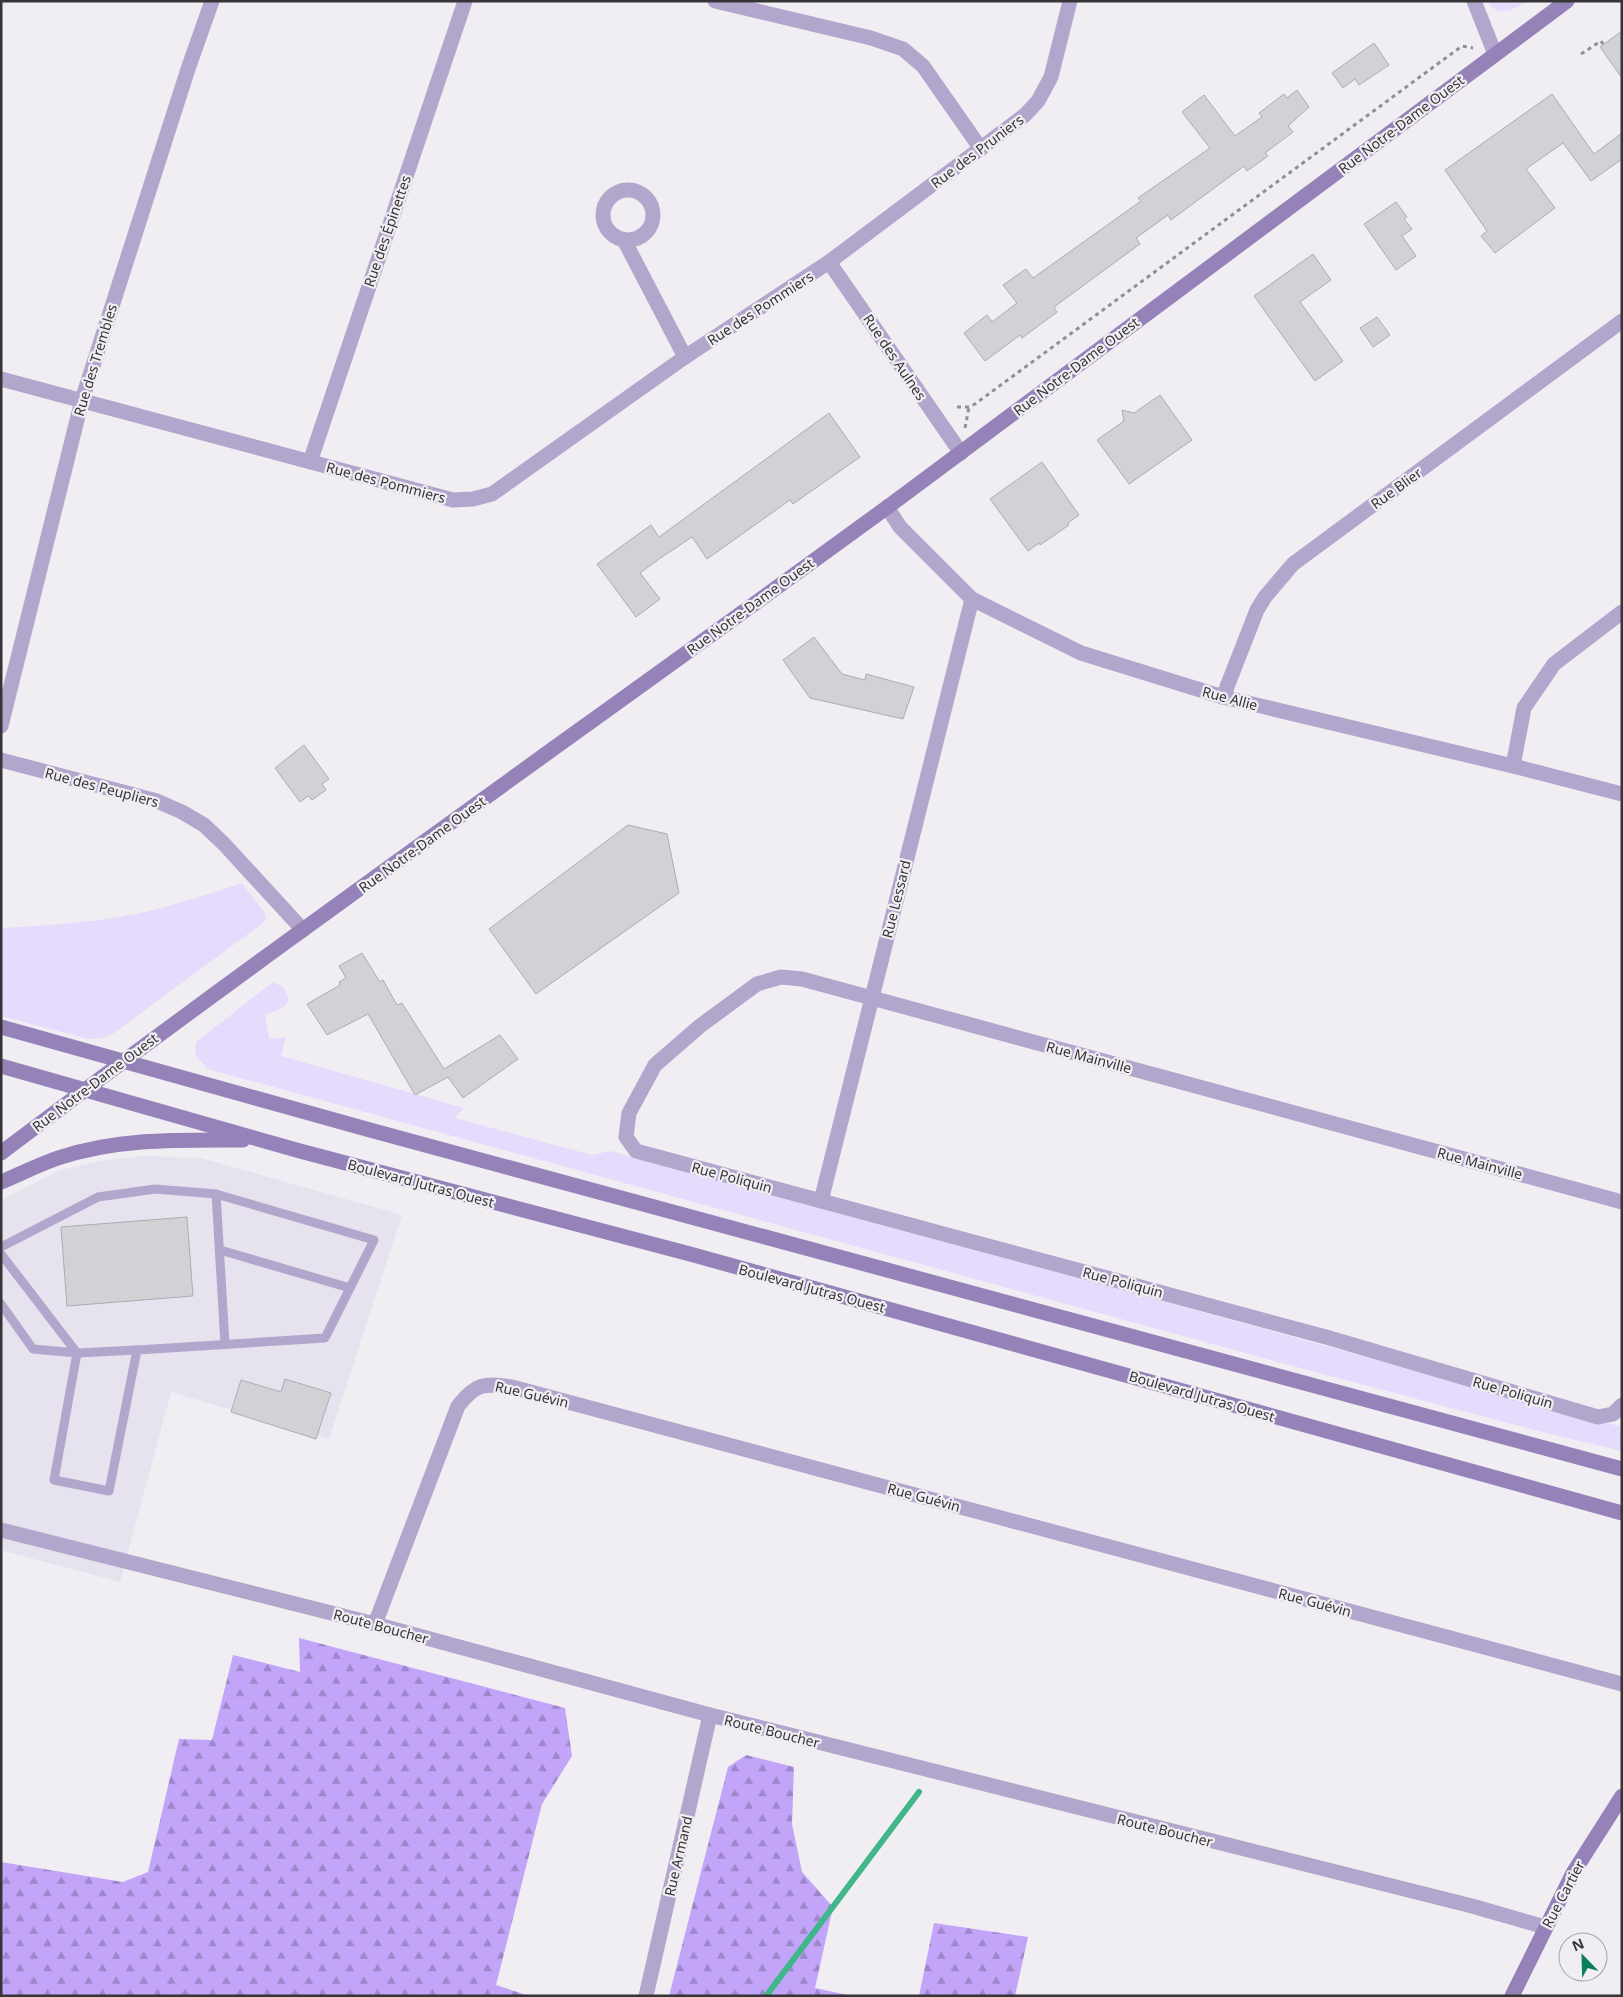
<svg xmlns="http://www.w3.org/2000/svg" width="1623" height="1997" viewBox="0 0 1623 1997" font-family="'Noto Sans',sans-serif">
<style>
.built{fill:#e6e2ee}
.green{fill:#e5dbfc}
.forest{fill:url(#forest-firs)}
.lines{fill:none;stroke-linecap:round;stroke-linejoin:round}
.stream{stroke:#40b68b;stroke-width:6}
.building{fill:#d2d1d6;stroke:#adacb1}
.path{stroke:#908f92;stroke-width:3;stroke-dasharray:4 4;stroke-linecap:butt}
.lane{stroke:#b2a6cc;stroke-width:9}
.street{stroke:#b2a6cc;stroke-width:15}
.secondary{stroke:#9482b9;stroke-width:15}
.labels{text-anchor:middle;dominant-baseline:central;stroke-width:4.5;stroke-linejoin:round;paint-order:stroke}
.street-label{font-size:14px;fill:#353436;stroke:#f0eef3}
</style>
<defs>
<pattern id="forest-firs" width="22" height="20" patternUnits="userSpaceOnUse" patternTransform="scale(1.25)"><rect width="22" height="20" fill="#c2a4f9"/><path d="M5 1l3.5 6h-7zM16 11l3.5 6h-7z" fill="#9e86ca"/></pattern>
</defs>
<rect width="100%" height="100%" fill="#f0eef3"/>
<path class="built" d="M145,1156L201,1158L402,1215L329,1439L171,1392L120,1582L1,1550V1200L61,1170L107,1160Z"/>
<g class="green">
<path d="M1487,1H1526C1515,10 1496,18 1487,1Z"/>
<path d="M242,883L264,912L266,918L263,923L114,1033L103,1038L88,1039L1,1016V928C41,926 81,923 120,917C162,910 202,896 242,883Z"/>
<path d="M273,982L284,988L289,1001L284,1007L265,1015L269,1039L286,1037L281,1056L464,1108L455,1118L592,1155L610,1151L723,1181L1622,1427V1451L1542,1432L1304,1369L208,1069L195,1055L196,1042Z"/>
</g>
<g class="forest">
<path d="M299,1638L565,1708L572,1756L542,1804L496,1985L530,1996H1V1862L123,1882L148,1872L179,1739L212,1740L233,1655L300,1672Z"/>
<path d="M746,1755L794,1767L792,1824L802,1872L833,1907L815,1988L852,1996H669L728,1767Z"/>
<path d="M934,1923L1028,1937L1015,1996H919Z"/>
</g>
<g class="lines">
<path class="stream" d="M766,1996L919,1792"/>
</g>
<g class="building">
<path d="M1622,31V78L1600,47Z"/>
<path d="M1374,43L1389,65L1359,85L1355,79L1343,88L1332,73Z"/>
<path d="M1297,90L1309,107L1288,126L1293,132L1265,153L1268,156L1247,171L1244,166L1171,220L1168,215L1136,238L1140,244L1054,307L1057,312L1022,338L1020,335L985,361L964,333L987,315L992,322L1017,303L1003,285L1026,269L1033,278L1141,201L1138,198L1210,148L1182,112L1204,95L1235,136L1262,117L1259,113L1284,94L1287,98Z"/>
<path d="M1552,94L1594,154L1622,133V159L1591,181L1563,143L1526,169L1555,208L1495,253L1481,236L1487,231L1445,170Z"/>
<path d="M1396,202L1407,217L1404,219L1412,229L1402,236L1416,256L1396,270L1364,224Z"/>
<path d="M1313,254L1331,280L1300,302L1343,361L1315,381L1254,296Z"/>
<path d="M1377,317L1390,335L1373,347L1360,328Z"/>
<path d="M1160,395L1192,440L1129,484L1097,440L1124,421L1122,410L1134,413Z"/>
<path d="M829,413L860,457L793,504L790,500L707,559L692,537L662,557L640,573L660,599L636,617L597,564L651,525L659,537Z"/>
<path d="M1042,462L1079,515L1068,523L1069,525L1040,545L1039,543L1028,551L990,499Z"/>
<path d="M814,637L842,674L865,680L866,674L914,687L903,719L810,698L783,660Z"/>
<path d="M304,745L329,779L322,784L326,790L312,800L308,796L300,802L275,768Z"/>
<path d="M628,825L667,834L679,893L536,994L489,929Z"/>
<path d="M362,953L380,982L383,980L397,1005L402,1003L444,1069L500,1035L518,1059L463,1098L448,1077L415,1095L368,1014L327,1035L307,1004L340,985L339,982L346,978L339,966Z"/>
<path d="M187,1217L193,1296L67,1306L61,1227Z"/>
<path d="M285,1379L331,1393L316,1439L231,1412L241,1380L281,1392Z"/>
</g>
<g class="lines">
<g class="path">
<path d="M1581,54L1601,41L1603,44"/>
<path d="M957,407H969L975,404L1462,46L1473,48"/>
<path d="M965,428L969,407"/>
</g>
<g class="lane">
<path d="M216,1194L225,1344"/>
<path d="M1,1247L98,1197L155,1189L216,1194L374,1240L325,1338L137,1350L109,1491L54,1480L77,1353L1,1254"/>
<path d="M220,1250L350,1288"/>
<path d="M1,1304L33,1349L77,1353L137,1350"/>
</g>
<g class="street">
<path d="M715,1L871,38L903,49L923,66L981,149"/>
<path d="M1474,1L1495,54"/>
<circle cx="628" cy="215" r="25"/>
<path d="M624,240L685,357"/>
<path d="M829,262L961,453"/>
<path d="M1,379L453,500L473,499L492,494L685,357L829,262L1025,115L1038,101L1051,77L1070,1"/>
<path d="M310,462L465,1"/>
<path d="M887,507L900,527L972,599L1081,653L1223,697L1513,766L1622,794"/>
<path d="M1223,697L1257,610L1265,597L1293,564L1622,321"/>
<path d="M1,726L82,400L188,69L212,1"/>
<path d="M1,760L157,801L182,812L204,825L224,844L303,930"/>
<path d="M1513,766L1524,708L1554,664L1622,612"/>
<path d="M821,1201L972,599"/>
<path d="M1622,1202L872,998L802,979L781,977L757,984L700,1026L655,1065L629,1113L626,1137L636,1151L1326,1337L1598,1417L1613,1414L1622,1405"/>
<path d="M1,1530L375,1624L710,1715L1472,1906L1545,1927"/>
<path d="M375,1624L458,1406C476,1383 484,1383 512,1387L1622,1684"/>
<path d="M646,1996L710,1715"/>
</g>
<g class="secondary">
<path d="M1,1027L370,1130L1622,1469"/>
<path d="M1,1066L300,1151L690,1254L1622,1513"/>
<path d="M1,1153C295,931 596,720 893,503C1119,337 1341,167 1567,1"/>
<path d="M1,1182C20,1174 38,1165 58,1158C118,1138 180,1140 243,1140"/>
<path d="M1512,1996L1573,1873L1622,1796"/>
</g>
</g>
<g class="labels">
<g class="street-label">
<text transform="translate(1401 124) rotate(-37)">Rue Notre-Dame Ouest</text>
<text transform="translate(977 151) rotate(-37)">Rue des Pruniers</text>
<text transform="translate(387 231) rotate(-71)">Rue des Épinettes</text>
<text transform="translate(760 308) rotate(-33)">Rue des Pommiers</text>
<text transform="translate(895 357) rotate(56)">Rue des Aulnes</text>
<text transform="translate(95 360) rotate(-73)">Rue des Trembles</text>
<text transform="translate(1076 366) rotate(-37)">Rue Notre-Dame Ouest</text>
<text transform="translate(386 482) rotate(15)">Rue des Pommiers</text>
<text transform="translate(1396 488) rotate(-36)">Rue Blier</text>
<text transform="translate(750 606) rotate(-36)">Rue Notre-Dame Ouest</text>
<text transform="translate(1230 698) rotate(15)">Rue Allie</text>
<text transform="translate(102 787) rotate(15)">Rue des Peupliers</text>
<text transform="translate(422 844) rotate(-36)">Rue Notre-Dame Ouest</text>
<text transform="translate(896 899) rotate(-76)">Rue Lessard</text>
<text transform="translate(1089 1057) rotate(15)">Rue Mainville</text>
<text transform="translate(95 1082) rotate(-37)">Rue Notre-Dame Ouest</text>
<text transform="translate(1480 1163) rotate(15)">Rue Mainville</text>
<text transform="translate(732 1177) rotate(15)">Rue Poliquin</text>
<text transform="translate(421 1183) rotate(15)">Boulevard Jutras Ouest</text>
<text transform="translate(1123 1282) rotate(15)">Rue Poliquin</text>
<text transform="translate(812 1288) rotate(15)">Boulevard Jutras Ouest</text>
<text transform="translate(1513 1392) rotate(16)">Rue Poliquin</text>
<text transform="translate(532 1394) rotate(13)">Rue Guévin</text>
<text transform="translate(1202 1396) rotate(16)">Boulevard Jutras Ouest</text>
<text transform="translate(924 1497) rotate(15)">Rue Guévin</text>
<text transform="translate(1315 1602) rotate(15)">Rue Guévin</text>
<text transform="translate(381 1626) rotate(15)">Route Boucher</text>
<text transform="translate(772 1731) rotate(14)">Route Boucher</text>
<text transform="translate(1165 1830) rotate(14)">Route Boucher</text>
<text transform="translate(678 1856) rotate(-77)">Rue Armand</text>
<text transform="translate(1563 1894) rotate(-62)">Rue Cartier</text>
</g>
</g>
<rect width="1623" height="1997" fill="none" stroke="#353436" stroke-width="5"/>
<g transform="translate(1583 1957) rotate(337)"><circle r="24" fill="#f0eef3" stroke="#a5a4a7"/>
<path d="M0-4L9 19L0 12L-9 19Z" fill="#0b7e5c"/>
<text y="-8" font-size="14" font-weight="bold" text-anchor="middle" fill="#353436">N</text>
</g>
</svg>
